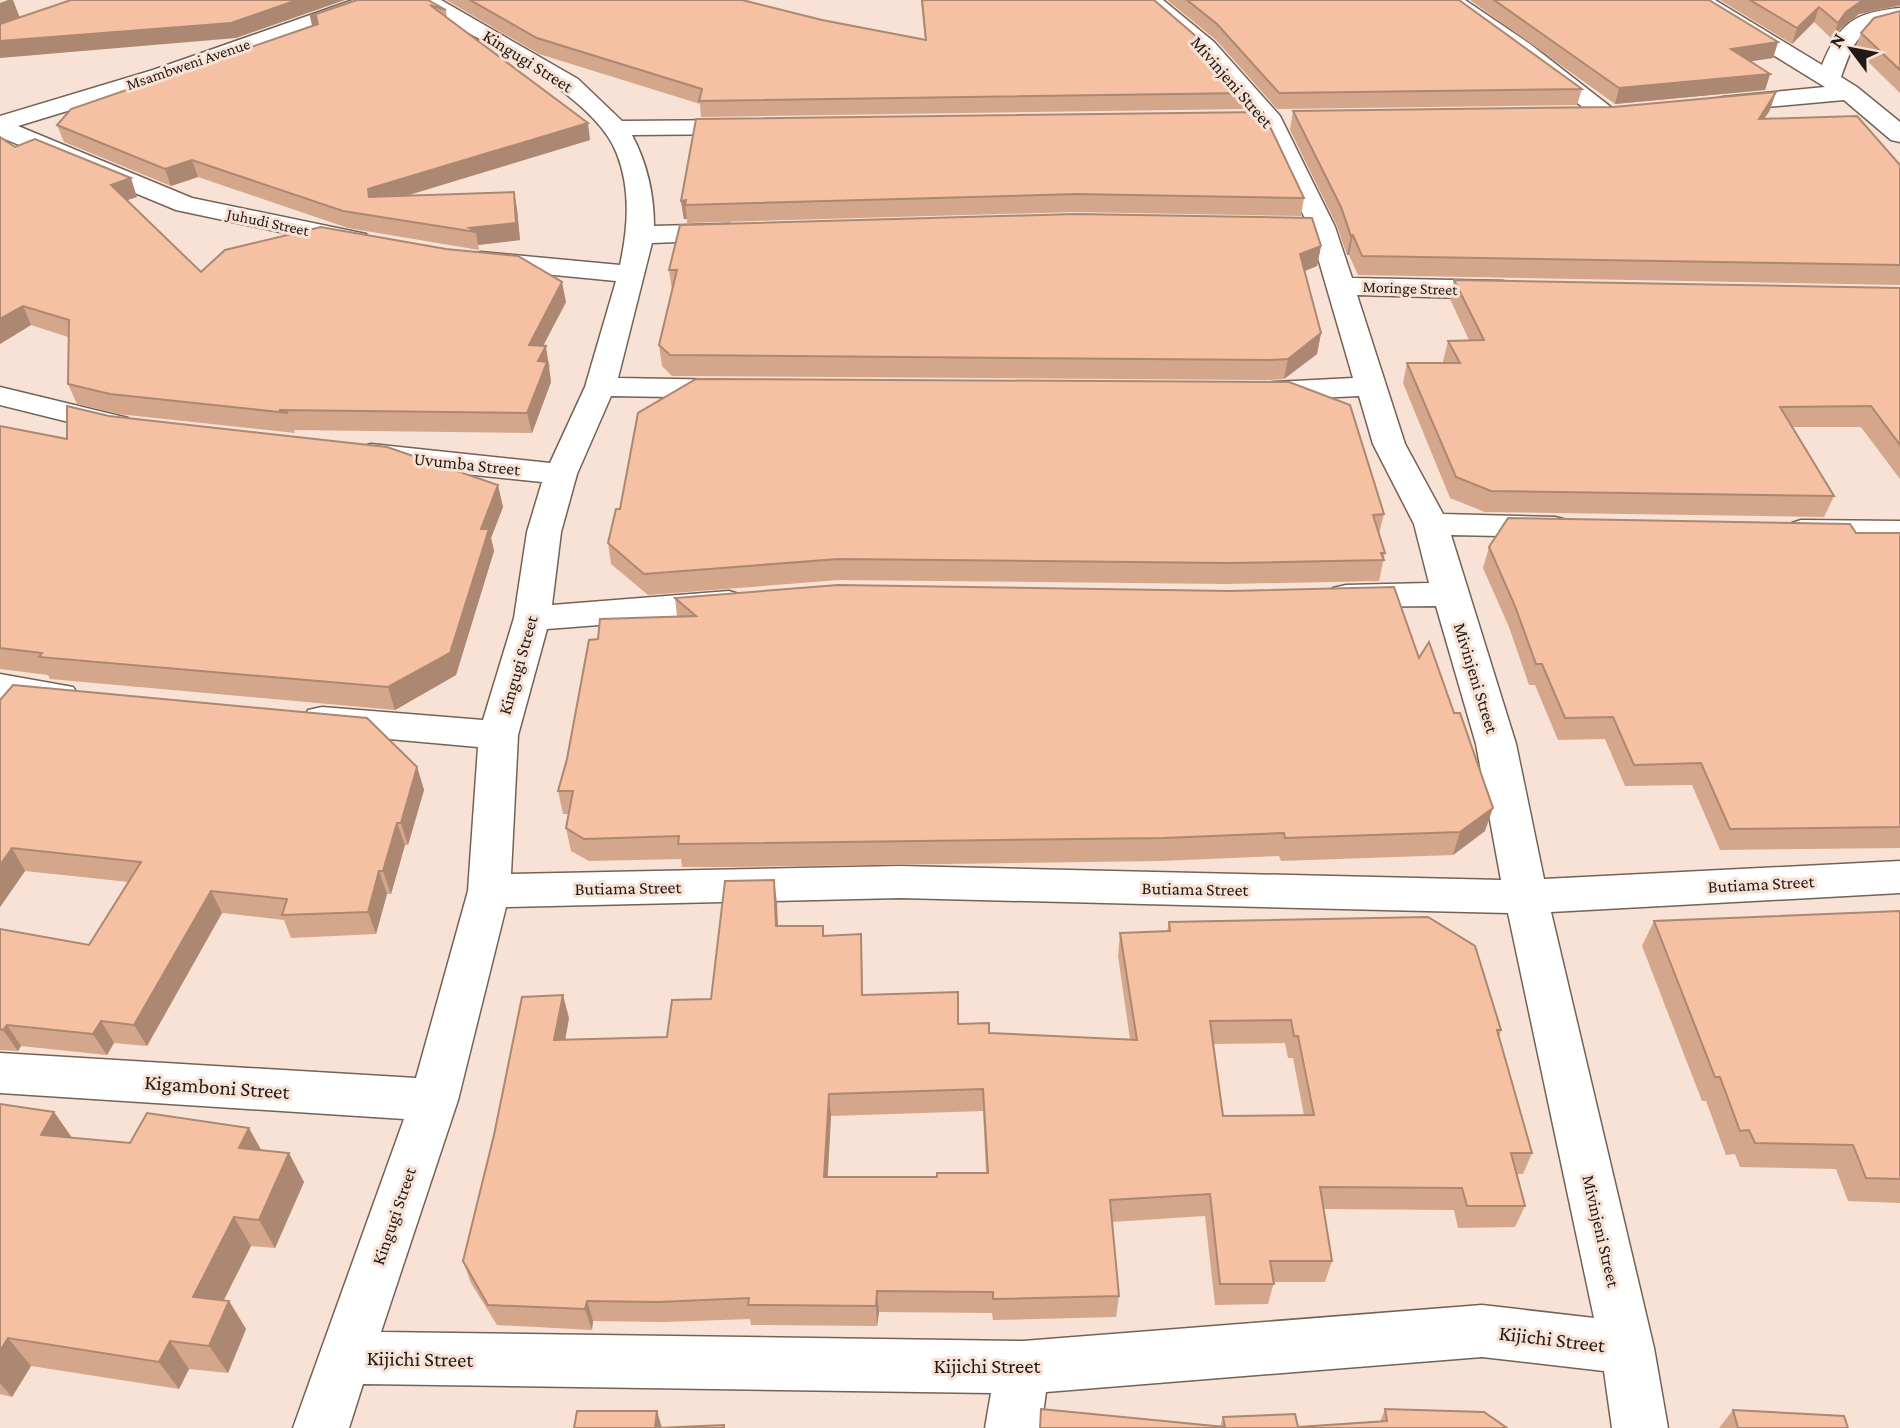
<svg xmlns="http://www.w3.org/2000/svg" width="1900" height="1428" viewBox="0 0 1900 1428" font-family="'Crimson Pro',serif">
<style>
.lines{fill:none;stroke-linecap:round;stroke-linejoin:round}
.minor-casing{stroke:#746257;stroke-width:3}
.minor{fill:#fff;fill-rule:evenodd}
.wall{fill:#d4a68b;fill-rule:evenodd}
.shaded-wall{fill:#ac8771}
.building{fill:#f6c1a2;stroke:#ac8771;stroke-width:2;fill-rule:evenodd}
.labels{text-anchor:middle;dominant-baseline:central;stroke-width:6;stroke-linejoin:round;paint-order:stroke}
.far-street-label{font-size:16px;fill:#221a16;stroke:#f7e2d5}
.street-label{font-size:18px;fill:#221a16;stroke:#f7e2d5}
.near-street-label{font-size:21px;fill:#221a16;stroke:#f7e2d5}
</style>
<rect width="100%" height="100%" fill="#f7e2d5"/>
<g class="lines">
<defs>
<g id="minor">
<path d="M353,0H385L382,5L169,80L18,126L192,198L366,234L370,240L366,246L356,248L176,210L0,137V116L153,70Z"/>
<path d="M415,0H441L578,79L622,121L746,120L755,122L758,127L755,132L746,134L632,135C647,163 654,195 654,226L729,224L739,226L742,232L739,238L729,240L652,243L618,378L731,380L742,382L746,389L742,396L731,398L611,396L577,474L561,532L552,605L729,591L742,595L747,603L742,611L729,615L547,629L518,735L511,874L900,866L1501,880L1476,744L1436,606L1346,607L1333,604L1328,596L1333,588L1346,585L1429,583L1414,524L1373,444L1359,396L1257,401L1246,399L1242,392L1246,385L1257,383L1353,378L1309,227L1260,123L1198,52L1139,0H1163L1214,42L1280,116L1335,227L1352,278L1503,281L1513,284L1517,290L1513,296L1503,299L1357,295L1405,444L1443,514L1555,517L1567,520L1572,527L1567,534L1555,537L1451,535L1516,744L1544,879L1900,861V893L1551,912L1654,1348L1668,1428H1612L1604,1371L1482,1357L1046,1392L1041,1428H985L991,1393L363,1384L349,1428H293L404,1119L0,1093V1053L416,1078L468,891L478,747L322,733L308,730L303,720L308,710L322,707L483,720L514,618L527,532L542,482L371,464L360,461L355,454L360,447L371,444L550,463L585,387L616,281L481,268L471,266L467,260L471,254L481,252L620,265C628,228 631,190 617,154C595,93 473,37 418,5ZM900,898L1508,913L1594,1318L1482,1305L1023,1341L381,1332L458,1100L506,907Z"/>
<path d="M1440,0H1465L1530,44L1621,115L1618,120L1609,122L1600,120Z"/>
<path d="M1689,0H1715L1822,65C1839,23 1855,12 1900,8V22C1859,25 1854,41 1841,77L1857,87L1900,122V142L1891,140L1844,100L1723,111L1715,109L1711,104L1715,99L1723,97L1825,87L1692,5Z"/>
<path d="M0,387L128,418L133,425L128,432L117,434L0,405Z"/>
<path d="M1801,520L1900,521V543L1801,542L1789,538L1784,531L1789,524Z"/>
<path d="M0,674L73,687L79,696L73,705L60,709L0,700Z"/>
</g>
</defs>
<use href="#minor" class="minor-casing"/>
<use href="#minor" class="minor"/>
</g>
<g class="wall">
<path d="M428,0L446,10L447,18L590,140L406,196L514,192L517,209L520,240L478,245L479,250L348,228L198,177L171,186L64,142L57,125L312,26L310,16Z"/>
<path d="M446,0H742L822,20L925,40L921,0H1154L1246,93L1244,109L701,117L700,104L539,54Z"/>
<path d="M1167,0H1459L1582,89L1577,105L1277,109L1216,40Z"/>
<path d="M1470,0H1709L1778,42L1773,58L1750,61L1770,74L1765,90L1615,104Z"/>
<path d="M1720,0H1900V6L1859,14L1841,28L1832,39L1814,22L1792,44Z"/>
<path d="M1900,11V93L1855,49L1861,33Z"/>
<path d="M1770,110L1764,119L1900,165V285L1358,275L1349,255H1347L1337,226L1290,130L1293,111Z"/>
<path d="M696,119L1304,198L1301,216L1075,212L687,223V219H684L681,201Z"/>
<path d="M15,147L137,197L127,200L201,272L566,302L543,346L550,366L549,368L551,382L532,433L294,430L295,433L118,414L77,404L68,384V337L31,325L0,344Z"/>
<path d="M1321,246L1317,266L1305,271L1321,333L1317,354L1284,379L1268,380L672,376L662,366L659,345L672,290L669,270Z"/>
<path d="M1454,280L1900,288V479L1861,427H1792L1834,496L1824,517L1485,512L1450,498L1403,383L1407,363H1444L1443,361L1448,341L1469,340L1450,299Z"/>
<path d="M109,416L503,507L491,538L494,551L456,675L395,710L50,679L48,675L0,669V426L67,439Z"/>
<path d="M1384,514L1379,534L1385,553L1379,581L1226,584L839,580L648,595L611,564L608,543Z"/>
<path d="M1856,533H1900V848L1720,850L1692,785L1625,786L1605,739L1558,740L1535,685H1529L1509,627L1483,568L1489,547Z"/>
<path d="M675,598L1419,658L1485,831L1453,855L1281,861L1279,856L1161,861L734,867H682L681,859L589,861L571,851L566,828L568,814H563L558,791L567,759L598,639L677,617Z"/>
<path d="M0,700L417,767L424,790L408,845H405L391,894H387L376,934L291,938L284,920L222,913L147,1046L114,1043L107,1055L21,1046L18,1051L0,1050V929L89,945L129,882L25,871L0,907Z"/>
<path d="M774,880L778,926H823L824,936L862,957L863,995L989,1033L1130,1039L1118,956L1120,933L1167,931L1169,922L1501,1030L1499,1037L1532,1153L1523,1174H1517L1525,1206L1515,1227L1458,1228L1454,1210L1323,1209L1332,1261L1325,1282H1274L1268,1304L1215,1305L1205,1216L1112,1222L1119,1296L1116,1317L993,1320L992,1313L879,1312L877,1326L751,1325L750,1319L664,1322L593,1321L592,1330L497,1325L471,1283L463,1261L569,1018L565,1040L667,1037L711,999ZM1285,1043L1288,1058H1293L1304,1115L1223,1116L1213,1044ZM983,1111L986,1173L937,1177H828L831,1116Z"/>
<path d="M1900,911V1203L1848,1201L1836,1169L1740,1167L1735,1154L1726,1155L1706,1101H1702L1642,946L1654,921Z"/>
<path d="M0,1104L54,1112L72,1138L130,1143L261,1150L304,1182L275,1248L251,1246L224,1300L229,1301L246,1329L228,1373L189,1369L179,1389L31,1366L12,1397L0,1394Z"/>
<path d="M1385,1409L1507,1428L1220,1427L1223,1417L1298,1427L1380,1422Z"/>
<path d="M1733,1410L1848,1428H1719Z"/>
</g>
<g class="shaded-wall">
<path d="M8,0H13L20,18L0,25V3Z"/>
<path d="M297,0H345L236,38L0,58V41Z"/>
<path d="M1863,0H1900V5L1859,14L1841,28L1832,39L1838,23L1846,12Z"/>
<path d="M1819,7L1814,22L1792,44L1797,28Z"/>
<path d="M310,16H316L321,31L314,32Z"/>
<path d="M1778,42L1773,58L1726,65L1731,49Z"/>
<path d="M1770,74L1765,90L1615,104L1619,88Z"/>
<path d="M1776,92L1770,110L1752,137L1759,119Z"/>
<path d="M588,123L590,140L372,206L373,215L368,189Z"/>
<path d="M192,160L198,177L171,186L165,169Z"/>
<path d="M131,178L137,197L118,203L111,185Z"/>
<path d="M514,192L517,209L520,240L478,245L476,232L469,228Z"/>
<path d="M686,200L685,205L687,219H684L681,201Z"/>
<path d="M1353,235L1349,255H1347L1351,236Z"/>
<path d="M1321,246L1317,266L1297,274L1300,254Z"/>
<path d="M562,282L566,302L533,365L529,345Z"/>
<path d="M23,306L31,325L0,344V319Z"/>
<path d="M1321,333L1317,354L1284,379L1288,359Z"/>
<path d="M546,346L551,382L532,433L527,413L538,361Z"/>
<path d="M498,485L503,507L491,538L494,551L456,675L395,710L388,687L481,529Z"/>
<path d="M417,767L424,790L408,845L401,823Z"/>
<path d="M1493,808L1485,831L1453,855L1460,832Z"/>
<path d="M397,823L405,845L391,894L383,871Z"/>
<path d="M12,848L25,871L0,907V865Z"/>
<path d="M379,871L387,894L376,934L368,912Z"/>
<path d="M774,880L777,903L779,949L776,926Z"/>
<path d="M211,891L222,913L147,1046L134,1025Z"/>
<path d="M563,995L569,1018L561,1062L554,1040Z"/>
<path d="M101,1021L114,1043L107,1055L93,1034Z"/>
<path d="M7,1025L21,1046L18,1051L3,1030Z"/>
<path d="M829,1094L831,1116L826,1199L824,1177Z"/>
<path d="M54,1112L75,1142L41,1135Z"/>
<path d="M249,1128L265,1157L239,1148Z"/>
<path d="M289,1153L304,1182L275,1248L259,1220Z"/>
<path d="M234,1217L251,1246L211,1325L193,1297Z"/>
<path d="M877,1291L879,1312L877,1326L876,1306Z"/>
<path d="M229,1301L246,1329L228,1373L209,1346Z"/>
<path d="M587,1301L593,1321L592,1330L585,1309Z"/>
<path d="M8,1338L31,1366L12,1397L0,1383V1351Z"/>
<path d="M170,1341L189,1369L179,1389L159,1362Z"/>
<path d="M657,1411L662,1428H655Z"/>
</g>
<g class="building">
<path d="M71,0H297L231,23L0,41V24Z"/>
<path d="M357,0H428L446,10L430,5L588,123L368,189L369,197L514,192L516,223L469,228L476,232L343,211L192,160L165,169L57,125L71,109L318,24L316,16H310Z"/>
<path d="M470,0H742L822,20L926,40L922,0H1154L1198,38L1246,93L699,101L702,89L537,38Z"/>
<path d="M1187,0H1459L1582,89L1279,93L1217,24Z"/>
<path d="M1494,0H1709L1778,42L1731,49L1770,74L1619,88Z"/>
<path d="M1750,0H1863L1846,12L1838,23L1819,7L1797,28Z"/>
<path d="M1900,11V70L1861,33L1874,18Z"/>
<path d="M1776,92L1759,119L1857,116L1900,165V265L1362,256L1353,235L1351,236L1341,207L1293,111L1614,107Z"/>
<path d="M1263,112L1304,198L1076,194L685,205L686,200L681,201L696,119Z"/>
<path d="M0,137L15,147L35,139L131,178L111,185L201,272L225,250L321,227L446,249L518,256L562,282L529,345L546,346L538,361L547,362L527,413L279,410L288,413L110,394L68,384L69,320L23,306L0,319Z"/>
<path d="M1076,214L1312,218L1321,246L1300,254L1321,333L1288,359L1271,360L670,355L659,345L677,270H669L680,225Z"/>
<path d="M1454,280L1900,288V445L1871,406L1780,407L1834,496L1491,491L1456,477L1407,363H1460L1448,341L1484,340Z"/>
<path d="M696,379L1289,382L1350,405L1384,514L1373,515L1385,553H1381L1384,560L1229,563L838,559L644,574L608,543L616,509H620L638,413Z"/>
<path d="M67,406L109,416L387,447L498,485L481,529H489L450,653L388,687L39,657L42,653L0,648V426L67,439Z"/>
<path d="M1508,518L1850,524L1856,533H1900V827L1730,829L1701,763L1634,765L1613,717L1565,718L1542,664H1536L1515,606L1489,547Z"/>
<path d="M838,585L1229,591L1394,587L1419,658L1429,642L1454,713H1460L1493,808L1460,832L1285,838L1284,833L1164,838L678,844L679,836L584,839L566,828L573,791H558L567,759L589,640L598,639L600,619L696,616L675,598Z"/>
<path d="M13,685L367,718L417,767L401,823H397L383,871H379L368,912L282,915L287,899L211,891L134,1025L101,1021L93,1034L7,1025L3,1030L0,1029V929L89,945L141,862L12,848L0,865V700Z"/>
<path d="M774,880L776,926H823V936L861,934L862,995L958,992V1024L989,1023V1033L1137,1040L1120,933L1170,931L1169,922L1428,917L1475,946L1501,1030H1497L1532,1153H1511L1525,1206H1467L1462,1188L1320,1187L1332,1261H1270L1274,1284H1220L1210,1194L1110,1200L1119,1296L993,1299V1292L877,1291L876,1306L748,1305L749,1298L658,1302L587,1301L585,1309L488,1305L463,1261L494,1135L522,997L563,995L554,1040L667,1037L672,1000L711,999L725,881ZM1291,1020L1294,1036H1298L1314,1115L1223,1116L1210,1021ZM983,1089L988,1173H937V1177H824L829,1094Z"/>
<path d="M1900,911V1179L1866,1178L1853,1145L1755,1143L1749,1130L1740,1131L1720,1077H1715L1654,921Z"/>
<path d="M0,1104L54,1112L41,1135L130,1143L147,1113L249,1128L239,1148L289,1153L259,1220L234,1217L193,1297L229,1301L209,1346L170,1341L159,1362L8,1338L0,1351Z"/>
<path d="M1041,1409L1225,1427L1223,1417L1295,1414L1298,1427L1387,1421L1385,1409L1484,1412L1507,1428H1040Z"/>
<path d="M1733,1410L1844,1416L1848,1428H1738Z"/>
<path d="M577,1411H657L655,1428H574Z"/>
<path d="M724,1425V1428H657Z"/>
</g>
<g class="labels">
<g class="far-street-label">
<text transform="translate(188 64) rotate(-19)">Msambweni Avenue</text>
<text transform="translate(268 222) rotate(12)">Juhudi Street</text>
<text transform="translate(1410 288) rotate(2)">Moringe Street</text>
</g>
<g class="street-label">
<text transform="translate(528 61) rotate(32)">Kingugi Street</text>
<text transform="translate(1232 82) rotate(49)">Mivinjeni Street</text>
<text transform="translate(467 464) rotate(6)">Uvumba Street</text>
<text transform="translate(518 665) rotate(-74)">Kingugi Street</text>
<text transform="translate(1476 678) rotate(73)">Mivinjeni Street</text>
<text transform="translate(1761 884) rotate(-3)">Butiama Street</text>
<text transform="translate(628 888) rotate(-1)">Butiama Street</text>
<text transform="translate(1195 889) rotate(1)">Butiama Street</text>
<text transform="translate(394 1216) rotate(-71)">Kingugi Street</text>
<text transform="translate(1601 1231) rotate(77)">Mivinjeni Street</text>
</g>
<g class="near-street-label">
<text transform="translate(217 1087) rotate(4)">Kigamboni Street</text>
<text transform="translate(1552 1339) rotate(7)">Kijichi Street</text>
<text transform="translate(420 1359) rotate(1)">Kijichi Street</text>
<text x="987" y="1366">Kijichi Street</text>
</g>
</g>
<g transform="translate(1851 49) rotate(302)" stroke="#f7e2d5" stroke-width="5" paint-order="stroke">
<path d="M0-5L12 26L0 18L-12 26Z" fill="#221a16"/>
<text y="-10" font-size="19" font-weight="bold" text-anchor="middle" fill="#221a16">N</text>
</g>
</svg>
